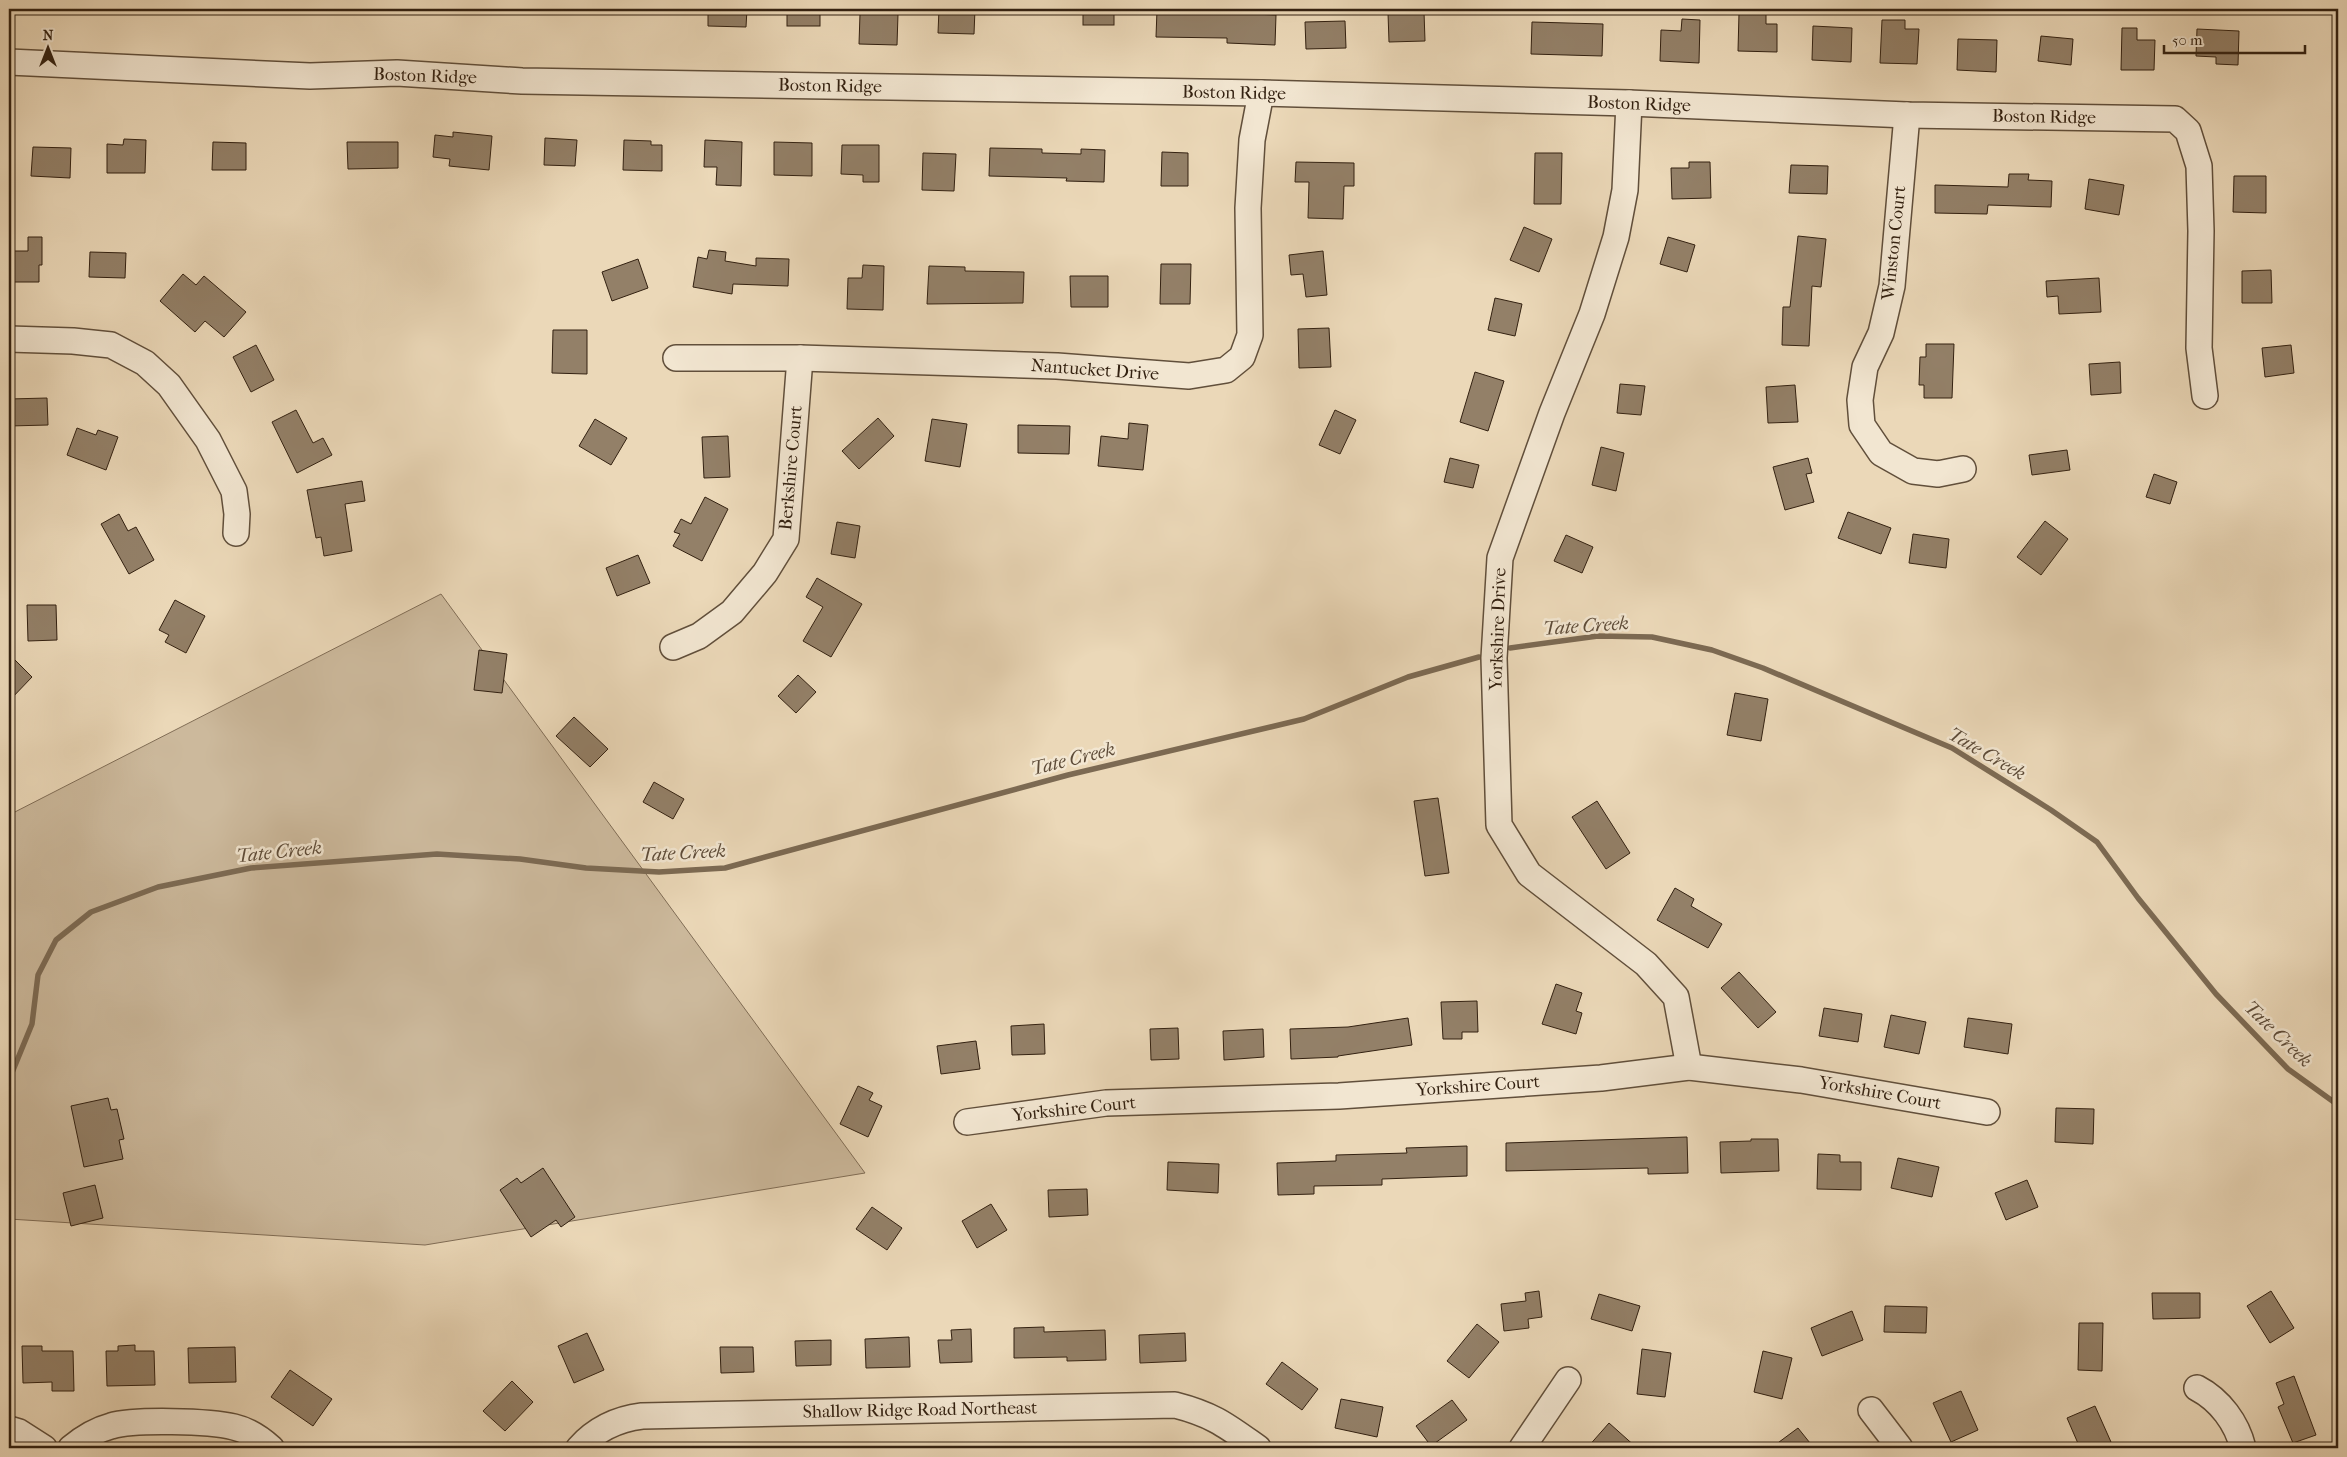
<svg xmlns="http://www.w3.org/2000/svg" width="2347" height="1457" viewBox="0 0 2347 1457" font-family="'IM FELL French Canon',serif">
<style>
.green{fill:#ccb99c;stroke:#806d56}
.lines{fill:none;stroke-linecap:round;stroke-linejoin:round}
.stream{stroke:#7c6a53;stroke-width:5.5}
.building{fill:#938068;stroke:#332111}
.minor-casing{stroke:#614f3b;stroke-width:28}
.minor{stroke:#f2e6d1;stroke-width:25}
.labels{text-anchor:middle;dominant-baseline:central;stroke-width:5;stroke-linejoin:round;paint-order:stroke}
.street-label{font-size:18px;fill:#332111;stroke:#f2e6d1}
.water-label{font-size:19px;font-style:italic;fill:#5d4b38;stroke:#f2e6d1}
</style>
<rect width="100%" height="100%" fill="#ebd8b8"/>
<filter id="stains"><feTurbulence type="fractalNoise" baseFrequency=".004" numOctaves="4"/><feColorMatrix values="0 0 0 0 .2 0 0 0 0 .09 0 0 0 0 .02 0 0 0 .5 -.17"/></filter>
<radialGradient id="worn" r=".72"><stop offset=".6" stop-color="#630" stop-opacity="0"/><stop offset="1" stop-color="#630" stop-opacity=".3"/></radialGradient>
<path class="green" d="M441,594L865,1173L425,1245L9,1219V815Z"/>
<g class="lines">
<g class="stream">
<path d="M1510,648L1598,636L1652,637L1712,650L1763,668L1952,748L2051,810L2097,842L2138,898L2216,994L2288,1069L2338,1105"/>
<path d="M9,1080L32,1024L38,975L56,940L91,912L158,887L251,868L437,854L520,859L586,868L659,872L725,868L1068,775L1304,719L1408,677L1479,657"/>
</g>
</g>
<g class="building">
<path d="M708,9H747L746,27L708,26Z"/>
<rect x="787" y="9" width="33" height="17"/>
<path d="M939,9H975L974,34L938,33Z"/>
<rect x="1083" y="9" width="31" height="16"/>
<path d="M1157,10L1276,15L1275,45L1227,43V38L1156,37Z"/>
<path d="M1424,12L1425,41L1389,42L1388,13Z"/>
<path d="M1739,13H1766V24H1777V52L1738,51Z"/>
<path d="M860,14H898L897,45L859,44Z"/>
<path d="M1682,19L1700,20L1699,63L1660,61L1661,30L1681,31Z"/>
<path d="M1882,20H1905V29H1919L1917,64L1880,63Z"/>
<path d="M1345,21L1346,48L1306,49L1305,22Z"/>
<path d="M1532,22L1603,24L1602,56L1531,54Z"/>
<path d="M1813,26L1852,28L1851,62L1812,60Z"/>
<path d="M2122,28H2137V40H2155L2154,70H2121Z"/>
<path d="M2197,29L2239,31L2238,65L2216,64V57L2196,56Z"/>
<path d="M2041,36L2073,39L2071,65L2038,61Z"/>
<path d="M1958,39L1997,40L1996,72L1957,70Z"/>
<path d="M453,132L492,136L489,170L449,166L450,159L433,157L435,135L453,137Z"/>
<path d="M545,138L577,140L575,166L544,165Z"/>
<path d="M124,139L146,140L145,173H107V144L123,145Z"/>
<path d="M624,140L651,141V145H662V171L623,170Z"/>
<path d="M705,140L742,142L741,186L716,185L717,167H704Z"/>
<path d="M213,142L246,143V170H212Z"/>
<path d="M347,142H398V168L348,169Z"/>
<path d="M774,142L812,143V176L774,175Z"/>
<path d="M842,145H879V182H863V175L841,174Z"/>
<path d="M33,147L71,148L70,178L31,176Z"/>
<path d="M990,148L1042,149V153L1081,154V149L1105,150L1104,182L1066,181L1067,178L989,176Z"/>
<path d="M1162,152L1188,153V186H1161Z"/>
<path d="M923,153L956,154L954,191L922,190Z"/>
<path d="M1535,153H1562L1561,204H1534Z"/>
<path d="M1296,162L1354,163V186H1344L1343,219L1308,218L1309,182H1295Z"/>
<path d="M1689,162H1710L1711,198L1672,199L1671,168H1689Z"/>
<path d="M1791,165L1828,166L1827,194L1789,193Z"/>
<path d="M2009,174H2029L2028,180L2052,181L2051,207L1988,205L1987,214L1935,213V185L2008,187Z"/>
<path d="M2234,176H2266V213L2233,212Z"/>
<path d="M2089,179L2124,185L2119,215L2085,209Z"/>
<path d="M1524,227L1552,239L1539,272L1510,260Z"/>
<path d="M1798,236L1826,239L1821,287L1812,286L1809,346L1782,345L1783,307H1790Z"/>
<path d="M28,237H42V265H39V282H9V251H28Z"/>
<path d="M1668,237L1695,245L1687,272L1660,264Z"/>
<path d="M709,250L726,252L725,261L756,266V258L789,259L788,286L733,284L732,294L693,287L698,257L707,259Z"/>
<path d="M1323,251L1327,295L1306,297L1303,274L1291,275L1289,255Z"/>
<path d="M90,252L126,253L125,278L89,277Z"/>
<path d="M638,259L648,288L612,301L602,272Z"/>
<path d="M1161,264H1191L1190,304H1160Z"/>
<path d="M863,265L884,266L883,310L847,309L848,278H862Z"/>
<path d="M929,266L965,267V271L1024,272L1023,303L927,304Z"/>
<path d="M2271,270L2272,303H2242V271Z"/>
<path d="M183,274L196,285L204,276L246,312L224,337L205,321L195,332L160,301Z"/>
<path d="M1070,276H1108V307H1071Z"/>
<path d="M2099,278L2101,312L2059,314L2058,296L2047,297L2046,281Z"/>
<path d="M1495,298L1522,304L1515,336L1488,330Z"/>
<path d="M1329,328L1331,367L1299,368L1298,329Z"/>
<path d="M553,330H587V374L552,373Z"/>
<path d="M1926,344H1954L1952,398H1924V385H1919L1920,357H1926Z"/>
<path d="M256,345L274,380L251,392L233,357Z"/>
<path d="M2291,345L2294,373L2265,377L2262,348Z"/>
<path d="M2120,362L2121,393L2091,395L2089,364Z"/>
<path d="M1475,372L1504,381L1488,431L1460,422Z"/>
<path d="M1620,384L1645,386L1641,415L1617,413Z"/>
<path d="M1795,385L1798,422L1768,423L1766,387Z"/>
<path d="M47,398L48,425L9,426V399Z"/>
<path d="M296,410L313,443L323,438L332,455L297,473L272,422Z"/>
<path d="M1335,410L1356,420L1340,454L1319,445Z"/>
<path d="M878,418L894,436L859,469L842,451Z"/>
<path d="M595,419L627,438L611,465L579,446Z"/>
<path d="M932,419L967,424L960,467L925,461Z"/>
<path d="M1129,423L1148,425L1143,470L1098,466L1101,436L1128,439Z"/>
<path d="M1018,425L1070,426L1069,454L1018,453Z"/>
<path d="M77,428L96,435L98,430L118,437L106,470L67,455Z"/>
<path d="M728,436L730,477L704,478L702,437Z"/>
<path d="M1601,447L1624,453L1616,491L1592,485Z"/>
<path d="M2067,450L2070,470L2032,475L2029,455Z"/>
<path d="M1450,458L1479,465L1473,488L1444,482Z"/>
<path d="M1808,458L1812,473L1806,474L1814,502L1785,510L1773,467Z"/>
<path d="M2154,474L2177,482L2170,504L2146,497Z"/>
<path d="M362,481L365,501L345,504L352,551L324,556L321,537L316,538L307,490Z"/>
<path d="M705,497L728,509L702,561L673,546L680,534L674,532L681,519L691,524Z"/>
<path d="M1848,512L1891,528L1881,554L1838,538Z"/>
<path d="M119,514L128,531L136,527L154,560L129,574L101,524Z"/>
<path d="M2045,521L2068,539L2041,575L2017,557Z"/>
<path d="M837,522L860,526L855,558L831,554Z"/>
<path d="M1913,534L1949,539L1946,568L1909,563Z"/>
<path d="M1566,535L1593,547L1582,573L1554,561Z"/>
<path d="M638,555L650,583L617,596L606,568Z"/>
<path d="M817,578L862,604L831,657L803,641L823,607L806,597Z"/>
<path d="M175,600L205,616L186,653L165,642L169,635L159,630Z"/>
<path d="M27,605H56L57,640L28,641Z"/>
<path d="M479,650L507,654L502,693L474,690Z"/>
<path d="M9,654L32,677L9,701Z"/>
<path d="M798,675L816,692L796,713L778,696Z"/>
<path d="M1735,693L1768,699L1761,741L1727,735Z"/>
<path d="M574,717L608,749L590,767L556,736Z"/>
<path d="M654,782L684,799L673,819L643,802Z"/>
<path d="M1438,798L1449,873L1425,876L1414,801Z"/>
<path d="M1597,801L1630,853L1606,869L1572,817Z"/>
<path d="M1675,888L1694,899L1691,906L1722,924L1708,948L1657,920Z"/>
<path d="M1739,972L1776,1012L1758,1028L1721,988Z"/>
<path d="M1556,984L1582,993L1576,1011L1582,1013L1576,1034L1542,1024Z"/>
<path d="M1477,1001L1478,1032H1462V1039H1443L1441,1002Z"/>
<path d="M1824,1008L1862,1014L1858,1042L1819,1036Z"/>
<path d="M1891,1015L1926,1022L1919,1054L1884,1047Z"/>
<path d="M1408,1018L1412,1045L1338,1056V1057L1291,1059L1290,1029L1348,1027Z"/>
<path d="M1968,1018L2012,1024L2008,1054L1964,1047Z"/>
<path d="M1044,1024L1045,1054L1012,1055L1011,1026Z"/>
<path d="M1178,1028L1179,1059L1151,1060L1150,1029Z"/>
<path d="M1263,1029L1264,1057L1224,1060L1223,1031Z"/>
<path d="M976,1041L980,1069L941,1074L937,1046Z"/>
<path d="M858,1086L873,1093L869,1100L882,1106L868,1137L840,1124Z"/>
<path d="M108,1098L111,1110L117,1109L124,1139L119,1140L123,1159L84,1167L71,1106Z"/>
<path d="M2056,1108L2094,1109L2093,1144L2055,1142Z"/>
<path d="M1687,1137L1688,1173L1648,1174V1168L1506,1171V1143Z"/>
<path d="M1751,1139H1778L1779,1171L1721,1173L1720,1142L1751,1141Z"/>
<path d="M1467,1146V1176L1382,1179V1185L1314,1186V1194L1278,1195L1277,1163L1336,1161V1155L1407,1153L1406,1148Z"/>
<path d="M1818,1154L1840,1155V1162H1861V1190L1817,1189Z"/>
<path d="M1898,1158L1939,1167L1932,1197L1891,1188Z"/>
<path d="M1168,1162L1219,1164L1218,1193L1167,1190Z"/>
<path d="M543,1168L575,1217L561,1227L556,1220L531,1237L500,1190L517,1178L521,1183Z"/>
<path d="M2027,1180L2038,1207L2006,1220L1995,1193Z"/>
<path d="M95,1185L103,1218L71,1226L63,1193Z"/>
<path d="M1087,1189L1088,1215L1049,1217L1048,1190Z"/>
<path d="M991,1204L1007,1230L977,1248L962,1221Z"/>
<path d="M872,1207L902,1228L887,1250L856,1229Z"/>
<path d="M1539,1291L1542,1317L1528,1319L1529,1328L1504,1331L1501,1304L1526,1301L1525,1293Z"/>
<path d="M2271,1291L2294,1328L2270,1343L2247,1306Z"/>
<path d="M2152,1293H2200V1318L2153,1319Z"/>
<path d="M1599,1294L1640,1306L1632,1331L1591,1319Z"/>
<path d="M1885,1306L1927,1307L1926,1333L1884,1332Z"/>
<path d="M1852,1311L1863,1340L1822,1356L1811,1328Z"/>
<path d="M2079,1323H2103L2102,1371L2078,1370Z"/>
<path d="M1477,1324L1499,1342L1469,1378L1447,1361Z"/>
<path d="M1044,1327V1332L1105,1330L1106,1360L1067,1361V1357L1014,1358V1328Z"/>
<path d="M971,1329L972,1362L940,1363L938,1340H952L951,1330Z"/>
<path d="M587,1333L604,1370L574,1383L558,1346Z"/>
<path d="M1185,1333L1186,1361L1140,1363L1139,1335Z"/>
<path d="M909,1337L910,1367L866,1368L865,1339Z"/>
<path d="M831,1340V1365L796,1366L795,1341Z"/>
<path d="M135,1345V1351H154L155,1385L107,1386L106,1351H118V1346Z"/>
<path d="M22,1346H42V1351H73L74,1391H52V1382L23,1383Z"/>
<path d="M235,1347L236,1382L189,1383L188,1348Z"/>
<path d="M720,1347H753L754,1372L721,1373Z"/>
<path d="M1642,1349L1671,1353L1665,1397L1637,1394Z"/>
<path d="M1763,1351L1792,1358L1782,1399L1754,1392Z"/>
<path d="M1282,1362L1318,1389L1302,1410L1266,1384Z"/>
<path d="M290,1370L332,1399L313,1426L271,1397Z"/>
<path d="M2294,1376L2316,1435L2293,1443L2278,1407L2284,1404L2276,1383Z"/>
<path d="M512,1381L533,1402L505,1431L483,1411Z"/>
<path d="M1961,1391L1978,1430L1951,1442L1933,1403Z"/>
<path d="M1341,1399L1383,1407L1377,1437L1335,1428Z"/>
<path d="M1452,1400L1467,1420L1431,1446L1416,1426Z"/>
<path d="M2095,1406L2111,1442L2097,1448H2080L2067,1418Z"/>
<path d="M1609,1423L1637,1448H1587Z"/>
<path d="M1798,1428L1814,1448H1771Z"/>
</g>
<g class="lines">
<defs>
<g id="minor">
<path d="M9,62L310,76L397,73L522,81L1261,93L1629,103L1907,115L2175,119L2188,131L2199,166L2201,231L2199,348L2205,396"/>
<path d="M1629,103L1625,190L1616,237L1592,314L1552,413L1500,558L1494,658L1499,825L1529,874L1646,964L1676,997L1689,1067"/>
<path d="M1907,115L1892,286L1881,333L1865,367L1860,400L1862,425L1881,453L1913,471L1938,474L1963,469"/>
<path d="M9,339L73,341L111,345L145,363L169,385L208,440L234,491L237,514L236,533"/>
<path d="M676,358H800L1057,366L1189,376L1226,370L1242,357L1250,335L1248,208L1252,140L1261,93"/>
<path d="M673,647L699,636L732,612L765,573L786,539L800,358"/>
<path d="M967,1122L1106,1103L1339,1096L1601,1078L1689,1067L1801,1080L1987,1112"/>
<path d="M2197,1388C2220,1400 2237,1423 2243,1448"/>
<path d="M1871,1410L1900,1448"/>
<path d="M9,1429L19,1432L44,1448"/>
<path d="M71,1448C83,1438 96,1430 111,1426C134,1419 210,1421 234,1427C247,1430 261,1439 271,1448"/>
<path d="M579,1448C596,1429 618,1419 642,1416L1175,1405C1214,1415 1227,1426 1258,1448"/>
<path d="M1522,1448L1568,1380"/>
</g>
</defs>
<use href="#minor" class="minor-casing"/>
<use href="#minor" class="minor"/>
</g>
<g class="labels">
<g class="street-label">
<text transform="translate(425 76) rotate(2)">Boston Ridge</text>
<text transform="translate(830 86) rotate(1)">Boston Ridge</text>
<text transform="translate(1234 93) rotate(1)">Boston Ridge</text>
<text transform="translate(1639 104) rotate(2)">Boston Ridge</text>
<text transform="translate(2044 117) rotate(1)">Boston Ridge</text>
<text transform="translate(1894 243) rotate(-84)">Winston Court</text>
<text transform="translate(1095 370) rotate(4)">Nantucket Drive</text>
<text transform="translate(791 468) rotate(-85)">Berkshire Court</text>
<text transform="translate(1498 629) rotate(-88)">Yorkshire Drive</text>
<text transform="translate(1478 1086) rotate(-4)">Yorkshire Court</text>
<text transform="translate(1880 1093) rotate(10)">Yorkshire Court</text>
<text transform="translate(1074 1109) rotate(-6)">Yorkshire Court</text>
<text transform="translate(920 1410) rotate(-1)">Shallow Ridge Road Northeast</text>
</g>
<g class="water-label">
<text transform="translate(1586 626) rotate(-4)">Tate Creek</text>
<text transform="translate(1987 754) rotate(30)">Tate Creek</text>
<text transform="translate(1073 759) rotate(-14)">Tate Creek</text>
<text transform="translate(279 852) rotate(-6)">Tate Creek</text>
<text transform="translate(683 853) rotate(-3)">Tate Creek</text>
<text transform="translate(2278 1034) rotate(44)">Tate Creek</text>
</g>
</g>
<rect width="2347" height="1457" fill="none" stroke="#ebd8b8" stroke-width="30"/>
<rect x="10" y="10" width="2327" height="1437" fill="none" stroke="#332111" stroke-width="2.5"/>
<rect x="15" y="15" width="2317" height="1427" fill="none" stroke="#332111"/>
<g transform="translate(48 48)" stroke="#f2e6d1" stroke-width="4" paint-order="stroke">
<path d="M0-4L9 19L0 12L-9 19Z" fill="#332111"/>
<text y="-8" font-size="14" font-weight="bold" text-anchor="middle" fill="#332111">N</text>
</g>
<path d="M2164 45v8h141v-8" fill="none" stroke="#332111" stroke-width="2.5"/>
<text x="2172" y="45" font-size="15" fill="#332111" stroke="#f2e6d1" stroke-width="4" paint-order="stroke">50 m</text>
<rect width="100%" height="100%" filter="url(#stains)"/>
<rect width="100%" height="100%" fill="url(#worn)"/>
</svg>
